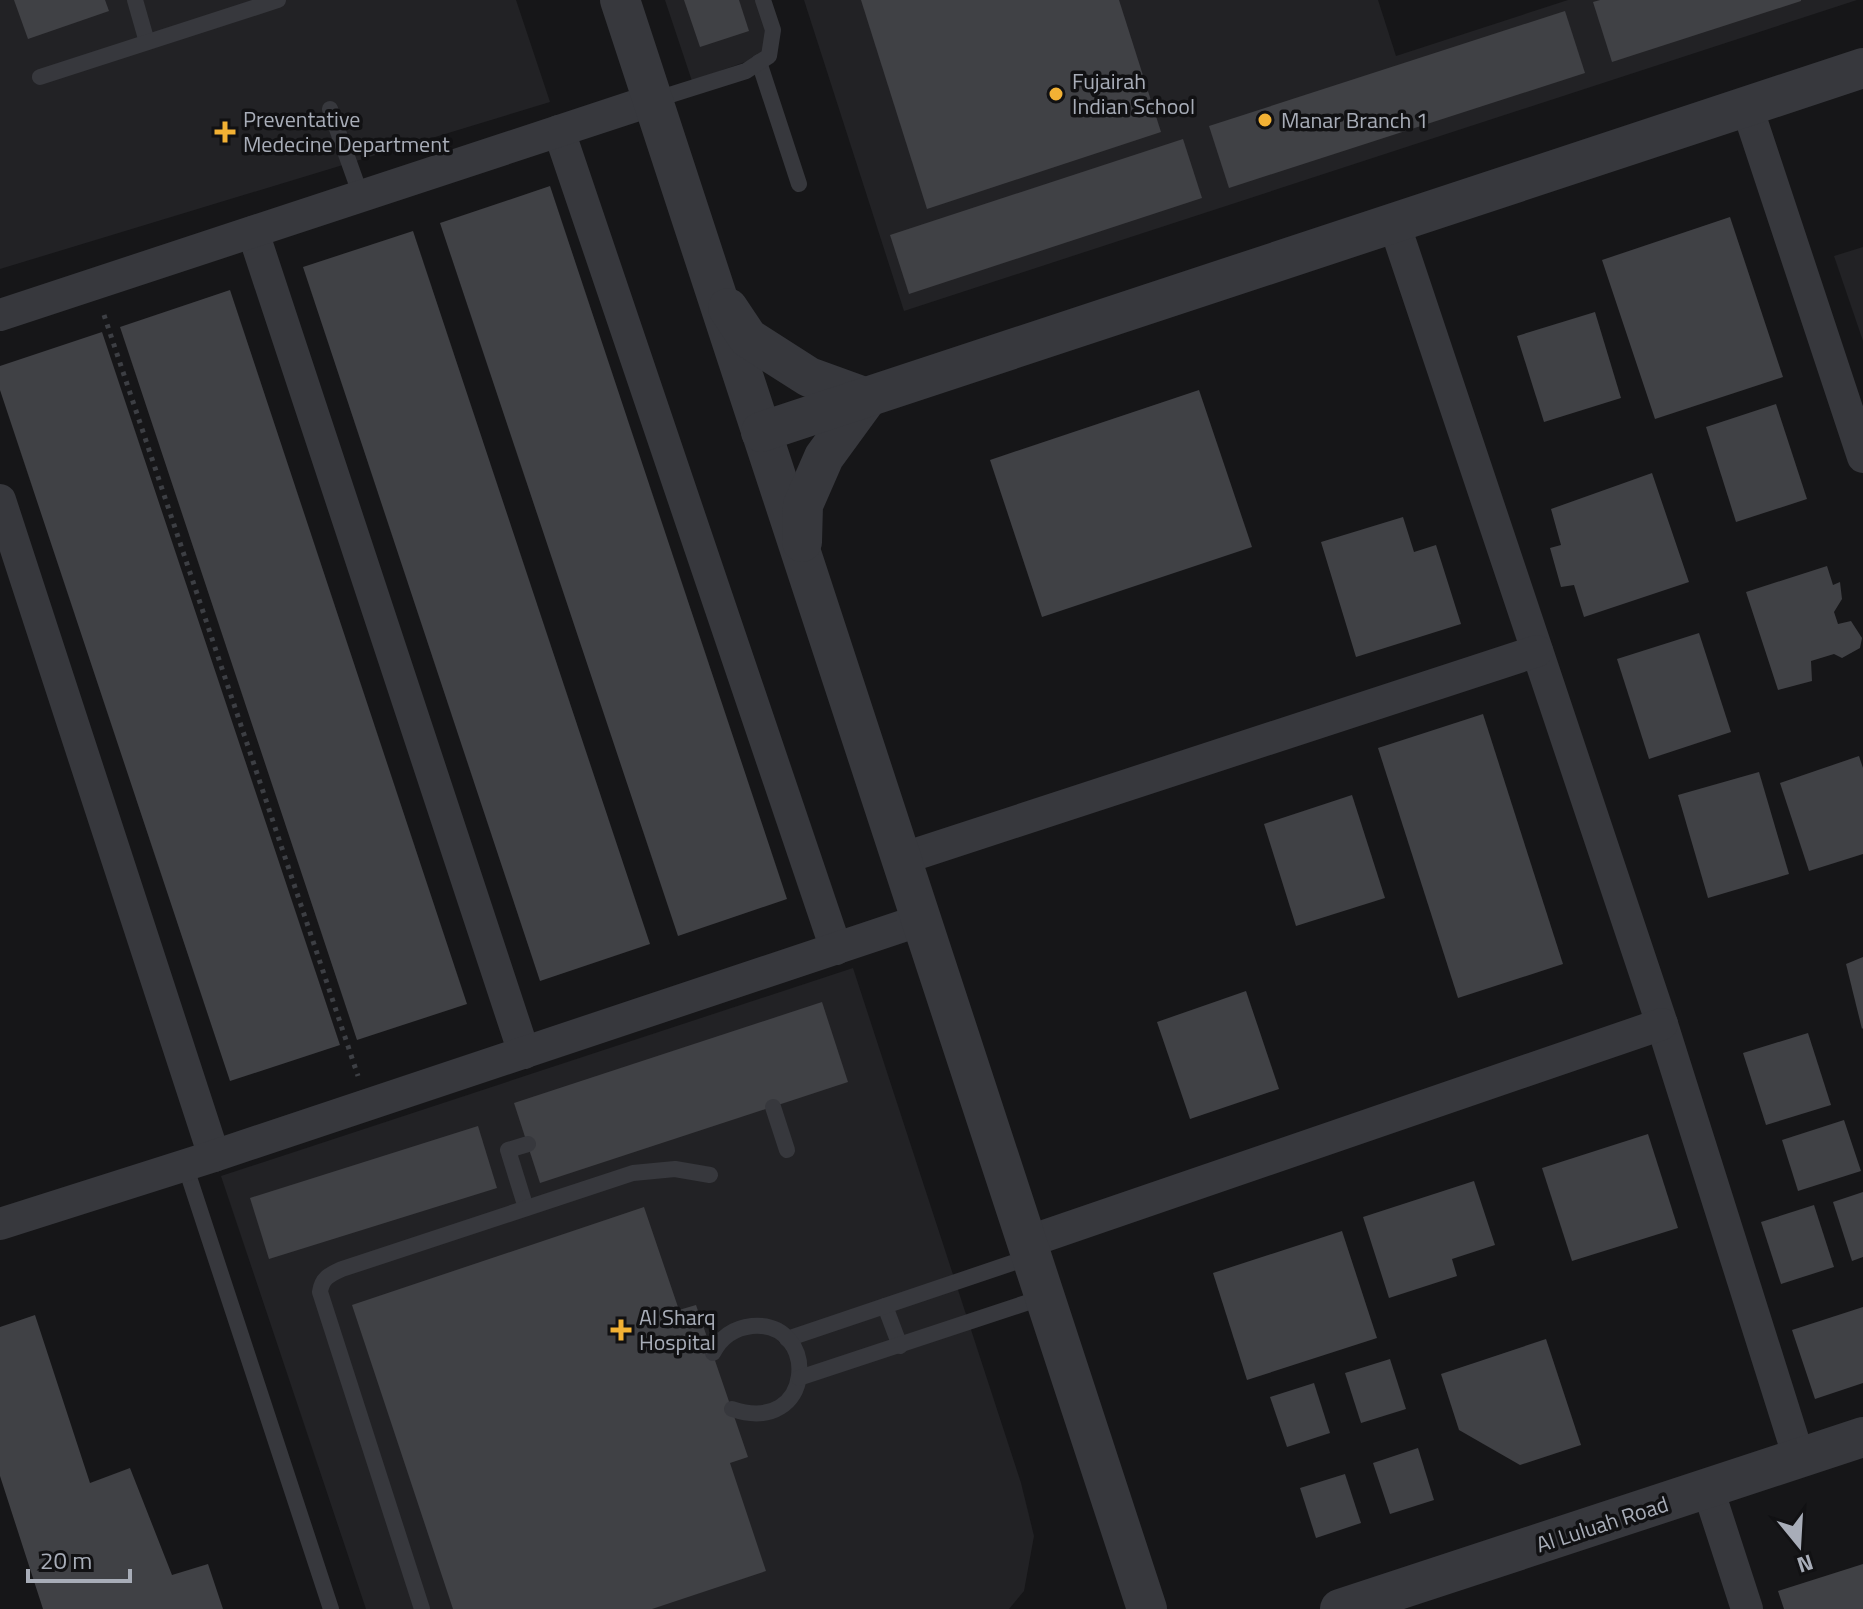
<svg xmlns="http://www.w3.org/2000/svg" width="1863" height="1609" viewBox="0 0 1863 1609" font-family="'Titillium Web',sans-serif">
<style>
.built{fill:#222225}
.building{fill:#404145}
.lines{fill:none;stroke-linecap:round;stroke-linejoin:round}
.path{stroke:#3d3f44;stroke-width:5;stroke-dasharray:4 6;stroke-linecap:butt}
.service{stroke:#37383d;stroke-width:16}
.minor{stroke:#37383d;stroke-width:32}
.tertiary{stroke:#37383d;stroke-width:40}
.poi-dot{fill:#f2b134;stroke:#111113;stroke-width:3}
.labels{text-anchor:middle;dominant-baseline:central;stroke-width:7;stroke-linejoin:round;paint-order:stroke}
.poi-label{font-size:22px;fill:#a8adb8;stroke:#111113;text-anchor:start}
.street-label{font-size:22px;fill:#a8adb8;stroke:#111113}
</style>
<rect width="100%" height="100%" fill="#161618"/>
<g class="built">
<path d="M0,0H516L550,102L0,269Z"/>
<path d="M665,0H756L773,52L692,81Z"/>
<path d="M804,0H1378L1396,56L1568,0H1857L904,311Z"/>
<path d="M1863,247V341L1834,256Z"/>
<path d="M853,968L1021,1483L1034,1536L1024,1591L1009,1609H366L221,1176Z"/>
</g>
<g class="building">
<path d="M14,0H105L109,11L28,39Z"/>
<path d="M684,0H739L749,31L700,47Z"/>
<path d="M861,0H1119L1161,132L927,209Z"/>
<path d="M1600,0H1801V1L1612,62L1593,2Z"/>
<path d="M1565,11L1585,73L1229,188L1209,126Z"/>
<path d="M1183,139L1202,198L909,294L890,235Z"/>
<path d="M550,186L787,899L678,936L440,223Z"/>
<path d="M1730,217L1783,377L1655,419L1602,260Z"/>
<path d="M413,231L650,944L540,981L303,267Z"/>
<path d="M230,290L467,1004L357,1040L120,327Z"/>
<path d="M1595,312L1621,398L1544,422L1517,336Z"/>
<path d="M102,332L340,1045L230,1081L0,390V366Z"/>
<path d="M1199,390L1252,547L1042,617L990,460Z"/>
<path d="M1776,404L1807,499L1736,522L1706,427Z"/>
<path d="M1652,473L1689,582L1584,617L1574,585L1561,587L1550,548L1561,545L1551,509Z"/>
<path d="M1403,517L1414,552L1436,545L1461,624L1356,657L1321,542Z"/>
<path d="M1827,566L1833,585L1840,582L1842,599L1834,612L1838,624L1851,621L1862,638L1860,648L1842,658L1834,654L1811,661L1812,681L1778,690L1746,592Z"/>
<path d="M1699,633L1731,732L1649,759L1617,659Z"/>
<path d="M1483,714L1563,964L1458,998L1378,748Z"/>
<path d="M1859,756L1863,768V854L1809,871L1780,783Z"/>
<path d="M1759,772L1789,874L1708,898L1678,795Z"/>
<path d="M1352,795L1385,898L1296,926L1264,824Z"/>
<path d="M1863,957V1028L1862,1029L1846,964Z"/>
<path d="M1246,991L1279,1089L1190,1119L1157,1022Z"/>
<path d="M822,1002L848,1082L540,1183L514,1103Z"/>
<path d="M1808,1033L1831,1105L1766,1125L1743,1053Z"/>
<path d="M1844,1120L1861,1171L1798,1191L1782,1140Z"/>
<path d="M478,1126L497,1188L269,1259L250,1198Z"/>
<path d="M1648,1134L1678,1228L1572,1261L1542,1168Z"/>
<path d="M1474,1181L1495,1245L1452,1259L1457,1276L1389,1298L1363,1217Z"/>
<path d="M1863,1192V1257L1852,1261L1833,1202Z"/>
<path d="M1814,1205L1834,1267L1781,1284L1761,1222Z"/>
<path d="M644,1207L679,1310L696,1305L748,1457L730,1463L766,1571L652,1609H453L352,1305Z"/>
<path d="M1342,1231L1377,1338L1247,1380L1213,1273Z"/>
<path d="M1863,1307V1383L1815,1399L1792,1330Z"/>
<path d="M35,1315L90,1483L130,1468L172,1575L208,1564L223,1609H43L0,1476V1327Z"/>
<path d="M1546,1339L1581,1445L1520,1465L1459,1430L1441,1374Z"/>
<path d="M1390,1359L1406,1409L1361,1423L1345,1373Z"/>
<path d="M1314,1383L1330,1433L1287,1447L1270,1397Z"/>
<path d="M1418,1448L1434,1500L1390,1514L1373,1463Z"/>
<path d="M1345,1474L1361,1523L1316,1538L1300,1488Z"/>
<path d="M1863,1564V1609H1784L1778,1591Z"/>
</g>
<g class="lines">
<path class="path" d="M104,315L358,1076"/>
<g class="service">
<path d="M135,0L147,42"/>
<path d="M759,62L799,184"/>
<path d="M40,77L278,0"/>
<path d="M654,100L746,71L769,56L773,30L763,0"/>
<path d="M330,109L361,196"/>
<path d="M773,1107L787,1150"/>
<path d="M185,1165L331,1609"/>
<path d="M526,1208L508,1150L528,1144"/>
<path d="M885,1306L900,1346"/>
<path d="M787,1339L1030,1257"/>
<path d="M713,1353C721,1337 734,1328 752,1326C820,1320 816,1437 732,1409"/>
<path d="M799,1378L1044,1297"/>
<path d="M422,1609L320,1292C322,1278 329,1275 342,1269L633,1173L675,1169L710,1175"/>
</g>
<g class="minor">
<path d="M1747,107L1863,457"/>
<path d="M559,131L836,949"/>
<path d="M1394,223L1662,1024L1799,1458"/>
<path d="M253,232L524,1053"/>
<path d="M0,315L653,100"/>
<path d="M0,500L214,1156"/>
<path d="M901,859L1537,651"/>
<path d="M0,1224L214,1156L921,920"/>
<path d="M1027,1242L1662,1024"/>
<path d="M1708,1489L1747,1609"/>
</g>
<g class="tertiary">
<path d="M620,0L1147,1609"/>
<path d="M728,308L748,338L809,377L867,398L824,457L803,505L802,542"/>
<path d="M761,432L1863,68"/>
<path d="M1340,1609L1863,1437"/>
</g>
</g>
<g class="poi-dot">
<circle cx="1056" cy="94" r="8"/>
<circle cx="1265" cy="120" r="8"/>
<path d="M221 120h8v8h8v8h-8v8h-8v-8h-8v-8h8z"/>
<path d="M617 1318h8v8h8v8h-8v8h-8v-8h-8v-8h8z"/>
</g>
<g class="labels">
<g class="poi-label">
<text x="1072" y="81">Fujairah<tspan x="1072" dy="25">Indian School</tspan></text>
<text x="243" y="119">Preventative<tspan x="243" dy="25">Medecine Department</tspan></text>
<text x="1281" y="120">Manar Branch 1</text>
<text x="639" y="1317">Al Sharq<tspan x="639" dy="25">Hospital</tspan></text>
</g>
<g class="street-label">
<text transform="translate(1602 1524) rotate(-18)">Al Luluah Road</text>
</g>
</g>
<g transform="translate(1799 1545) rotate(162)" stroke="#111113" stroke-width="6" paint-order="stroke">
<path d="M0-6L14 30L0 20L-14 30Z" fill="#a8adb8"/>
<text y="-12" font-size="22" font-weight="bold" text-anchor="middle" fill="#a8adb8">N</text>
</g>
<path d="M28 1569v12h102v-12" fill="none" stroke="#a8adb8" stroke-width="4"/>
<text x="40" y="1569" font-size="24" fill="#a8adb8" stroke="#111113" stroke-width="6" paint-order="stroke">20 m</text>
</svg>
